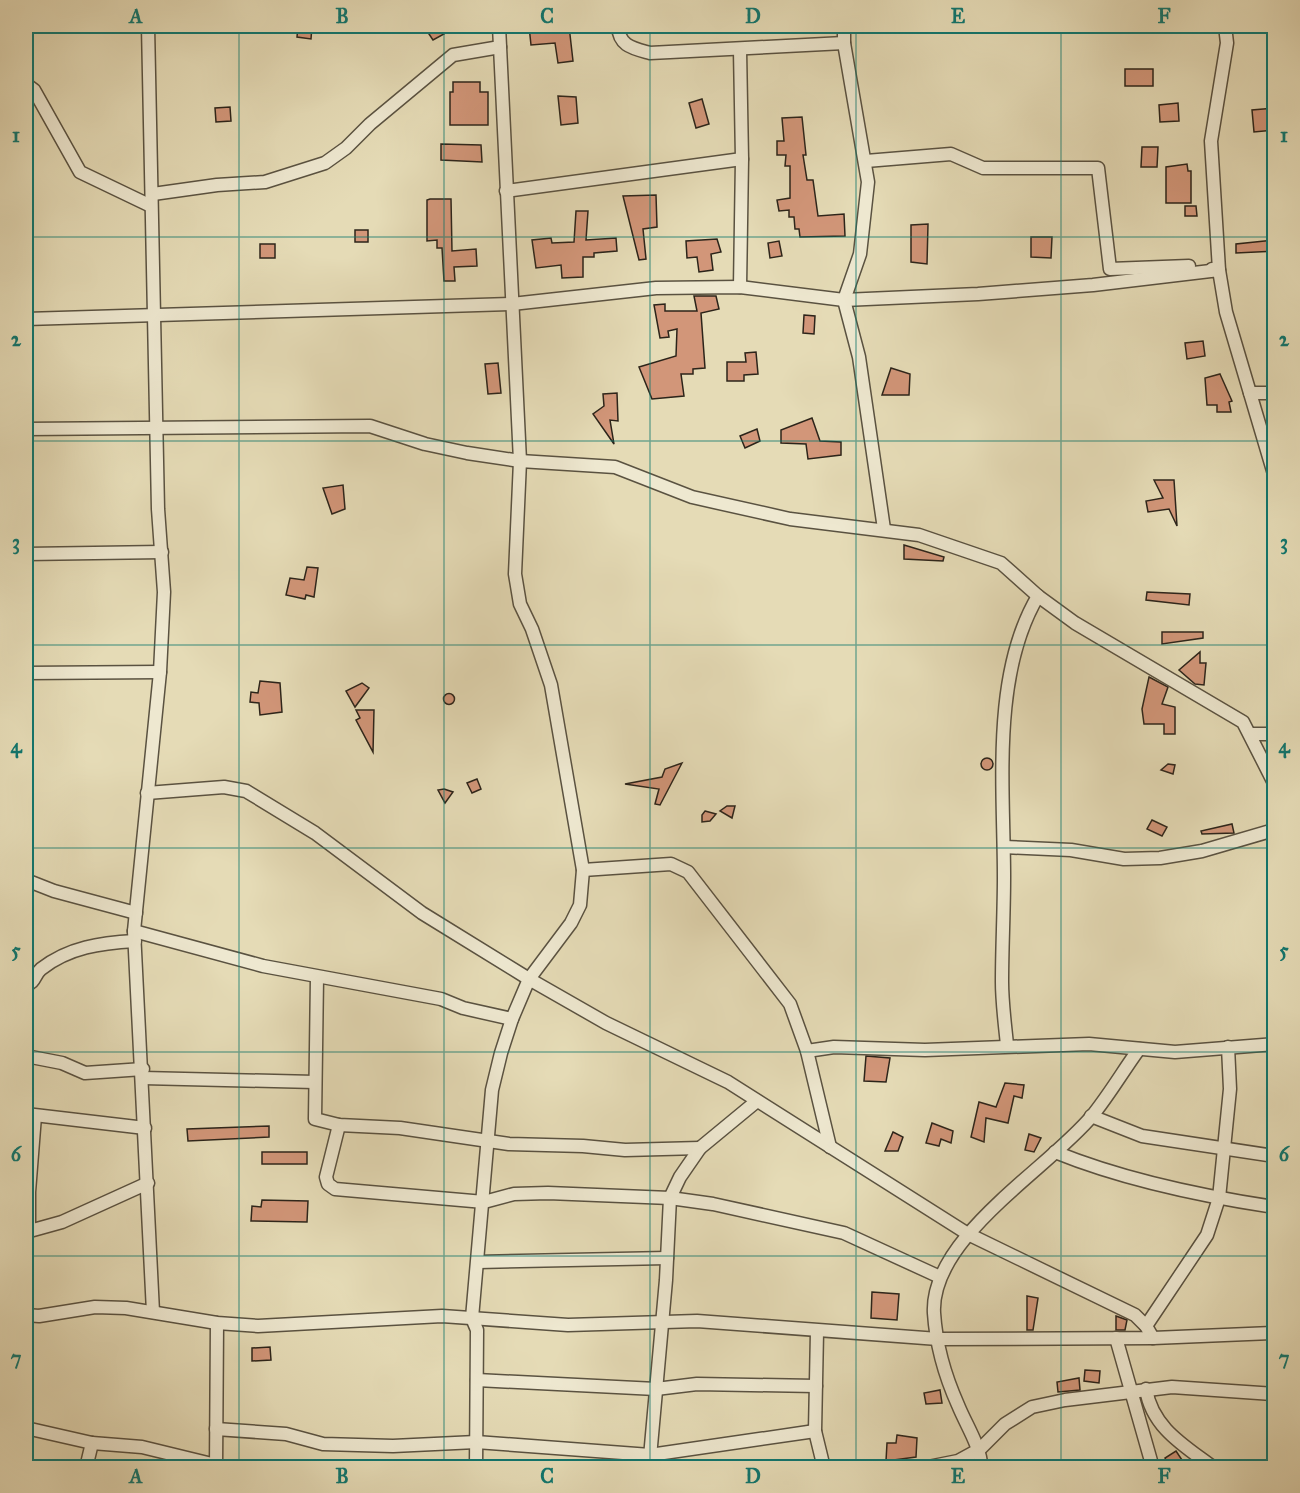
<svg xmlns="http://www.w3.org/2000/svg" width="1300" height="1493" viewBox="0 0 1300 1493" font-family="'IM FELL Great Primer',serif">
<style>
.building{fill:#d29679;stroke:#2c241a;stroke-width:1.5}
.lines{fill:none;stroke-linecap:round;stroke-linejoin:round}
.minor-casing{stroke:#5a5241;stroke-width:15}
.minor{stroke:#eee8d0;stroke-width:12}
.grid{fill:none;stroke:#0f766e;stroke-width:1.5;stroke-opacity:0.55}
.neatline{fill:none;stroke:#0f766e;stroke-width:2}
.grid-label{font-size:20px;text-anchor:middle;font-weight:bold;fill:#0f766e}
</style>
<rect width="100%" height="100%" fill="#e5dbb6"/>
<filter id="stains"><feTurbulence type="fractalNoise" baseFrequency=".00333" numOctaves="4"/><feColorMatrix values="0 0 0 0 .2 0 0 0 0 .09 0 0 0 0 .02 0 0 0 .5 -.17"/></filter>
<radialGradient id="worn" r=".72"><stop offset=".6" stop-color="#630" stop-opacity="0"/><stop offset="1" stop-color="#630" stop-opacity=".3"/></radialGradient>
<g class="building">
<path d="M298,26H312L311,39L297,37Z"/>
<path d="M439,26L444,34L433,40L427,31Z"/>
<path d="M529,26H569L573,61L558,63L555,43L531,45Z"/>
<rect x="1125" y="69" width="28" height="17"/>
<path d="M453,82H480V92H488V125H450V92H453Z"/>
<path d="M558,96L576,97L578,123L561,125Z"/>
<path d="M702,99L709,124L696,128L689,103Z"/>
<path d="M1178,103L1179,121L1160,122L1159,105Z"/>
<path d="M230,107L231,121L216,122L215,108Z"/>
<path d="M1275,108V130L1254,132L1252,110Z"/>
<path d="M802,117L806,155H803L807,180H813L818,216L844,214L845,236L800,237L799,229H795L794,217H789V210L779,211L777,200L790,198V166H785L786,155H777V141H784L782,118Z"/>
<path d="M441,144L481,145L482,162L441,160Z"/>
<path d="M1142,147H1158L1157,167H1141Z"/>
<path d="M1187,164L1188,171H1191V203H1166V167Z"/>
<path d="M656,195L657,227L643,229L646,259L639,260L623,196Z"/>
<path d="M430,199H451L452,251L476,249L477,266L454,267L455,281H444L442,248H437V240L427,241V200Z"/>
<path d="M1185,206H1196L1197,216H1185Z"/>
<path d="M576,211H588L586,240L616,238L617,251L594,253V257H583V277L562,278L561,265L536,268L532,240L551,238L552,243L574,242Z"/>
<path d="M928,224L927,264L911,262V225Z"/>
<rect x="355" y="230" width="13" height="12"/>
<path d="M1031,237H1052L1051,258L1031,257Z"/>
<path d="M717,239L721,252L711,254L713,270L699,272L697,257L687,258L686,241Z"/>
<path d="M1275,240V251L1236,253V244Z"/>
<path d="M779,241L782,256L770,258L768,243Z"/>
<rect x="260" y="244" width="15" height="14"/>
<path d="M694,296H716L719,309L701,313L705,368L693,369V374H681L684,396L652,399L639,367L676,356L677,329L668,331L669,337L660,338L654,305L665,304V311H697Z"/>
<path d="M804,315L815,316L814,334L803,333Z"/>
<path d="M1203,341L1205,356L1187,359L1185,343Z"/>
<path d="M756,352L758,374L744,375V381H727V362H746L745,353Z"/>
<path d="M498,363L501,393L488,394L485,364Z"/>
<path d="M891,368L910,374L909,395H882Z"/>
<path d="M1220,374L1232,401L1229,402L1231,412H1217V405H1207L1205,378Z"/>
<path d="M617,393L618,421L610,420L614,444L593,414L604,406L603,394Z"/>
<path d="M812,418L820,441L841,442V455L808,459L806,444L781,443V430Z"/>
<path d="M757,429L760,441L745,448L740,436Z"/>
<path d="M1154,480H1174L1177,526L1169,509L1148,512L1146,501L1163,498Z"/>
<path d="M343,485L345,509L332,514L323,488Z"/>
<path d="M904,545L944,557L943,561L904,559Z"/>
<path d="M307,567L318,568L314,597L306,595L305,599L286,595L290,578L304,580Z"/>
<path d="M1147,592L1190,594L1189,605L1146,600Z"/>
<path d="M1162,632H1203V638L1162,644Z"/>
<path d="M1200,652V663H1206L1204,685L1195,684L1179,670Z"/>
<path d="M1149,677L1168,687L1162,704L1175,707V734H1164V724H1144L1142,709Z"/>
<path d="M260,681L280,683L282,712L260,715L259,703L250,702L251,692L258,693Z"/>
<path d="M362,683L369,688L355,707L346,691Z"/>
<circle cx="449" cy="699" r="5.5"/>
<path d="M356,710H374L373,752L356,720L360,718Z"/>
<circle cx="987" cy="764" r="6"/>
<path d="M682,763L660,805L655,804L659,789L625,784L662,777L665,769Z"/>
<path d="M1168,764L1175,765L1173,774L1161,770Z"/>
<path d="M477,779L481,789L472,793L467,783Z"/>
<path d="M444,789L453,792L445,803L438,790Z"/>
<path d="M727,806H735L732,818L720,811Z"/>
<path d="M705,811L716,814L710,821L702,822V815Z"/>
<path d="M1152,820L1167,827L1162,836L1147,829Z"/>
<path d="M1232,824L1234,833L1202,834L1201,831Z"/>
<path d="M866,1056L890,1058L886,1082L864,1081Z"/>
<path d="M1005,1083L1024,1085L1022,1098L1014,1096L1008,1123L986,1118L984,1142L971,1137L979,1102L996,1107Z"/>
<path d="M932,1123L953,1131L951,1143L941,1139L939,1146L926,1143Z"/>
<path d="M269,1126V1137L188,1141L187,1129Z"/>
<path d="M893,1132L903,1137L898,1151H885Z"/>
<path d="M1029,1134L1041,1138L1034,1152L1025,1150Z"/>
<rect x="262" y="1152" width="45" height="12"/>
<path d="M262,1200L308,1201L307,1222L251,1221L252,1206L261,1207Z"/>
<path d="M872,1292L899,1294L897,1320L871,1318Z"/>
<path d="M1027,1296L1038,1298L1033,1330H1027Z"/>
<path d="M1116,1316L1127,1320L1125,1330H1116Z"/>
<path d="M270,1347L271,1360L252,1361V1348Z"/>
<path d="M1085,1370L1100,1371L1099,1383L1084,1381Z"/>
<path d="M1079,1378L1080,1390L1058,1392L1057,1382Z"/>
<path d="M940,1390L942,1403L926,1404L924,1393Z"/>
<path d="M897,1435L917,1438L916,1457L886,1461L887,1443H896Z"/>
<path d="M1176,1451L1182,1460L1170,1467L1165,1458Z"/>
</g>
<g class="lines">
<defs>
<g id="minor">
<path d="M148,26L158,509L164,592L160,672L134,931L153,1312"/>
<path d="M618,26C619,46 632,48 650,53L844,43"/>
<path d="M844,26V43L868,182L860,254L844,300L859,357L884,529"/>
<path d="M26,84L34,90L80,172L151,206"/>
<path d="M866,161L951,154L983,168H1098L1110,269L1189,266"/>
<path d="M506,191L742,159L740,50"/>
<path d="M153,194L217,185L265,182L325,163L346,148L370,124L453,55L500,47"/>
<path d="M1212,269L1219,270L1211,141L1227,43L1225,26"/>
<path d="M740,287L742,159"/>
<path d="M26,319L512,304L656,288L740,287L844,300L978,294L1093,285L1219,270L1226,312L1274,474"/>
<path d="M1250,393H1274"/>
<path d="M26,429L370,426L425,444L467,453L520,461L615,467L692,497L790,519L919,535L1001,563L1038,596L1075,623L1243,722L1274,783"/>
<path d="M26,554L162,552"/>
<path d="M26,673L160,672"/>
<path d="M1252,734H1274"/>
<path d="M147,793L224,787L246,791L315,833L422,913L529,979L606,1023L728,1082L968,1234L1135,1315L1146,1326L1153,1338"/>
<path d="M1004,847L1071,850L1124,859L1160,858L1202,851L1274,830"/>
<path d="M583,870L671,864L688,872L790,1004L807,1051L830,1147"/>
<path d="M26,880L54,891L136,913"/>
<path d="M134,931L263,966L441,999L463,1008L512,1019"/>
<path d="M317,978L315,1119L339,1125L400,1128L509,1144L583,1146L625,1150L700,1148"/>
<path d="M26,985C35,983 34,975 41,969C69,947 101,943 135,941"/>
<path d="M1007,1045C1005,1024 1002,1003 1002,982C1002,947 1004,912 1004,877C1004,788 991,675 1038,596"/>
<path d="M807,1051L834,1047L925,1050L1089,1044L1175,1052L1274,1044"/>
<path d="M26,1056L62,1063L85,1073L143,1069"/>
<path d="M143,1078L315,1082"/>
<path d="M26,1114L145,1128"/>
<path d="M1091,1116L1142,1136L1274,1156"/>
<path d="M339,1125L326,1177L328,1184L335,1189L484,1202L514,1194L548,1193L670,1198L713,1204L844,1233L940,1277"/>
<path d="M1055,1152C1124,1180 1201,1196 1274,1207"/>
<path d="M29,1231V1192L35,1116"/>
<path d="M26,1232L62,1222L148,1183"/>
<path d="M478,1262L667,1258"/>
<path d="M26,1315L39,1316L95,1307L126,1308L217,1323L258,1326L442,1316L568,1325L697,1321L938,1339L1153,1338L1274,1333"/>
<path d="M1146,1326L1207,1235L1219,1198L1230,1089L1228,1047"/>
<path d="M817,1332L815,1431L824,1468"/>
<path d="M1116,1338L1153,1468"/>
<path d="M477,1380L656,1389L697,1384L816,1386"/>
<path d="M1146,1389C1152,1428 1185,1446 1214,1468"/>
<path d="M26,1428L92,1443L142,1447L216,1465"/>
<path d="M216,1429L286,1434L323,1444L393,1446L476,1442L650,1455L815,1431"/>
<path d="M86,1468L92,1443"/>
<path d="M216,1468L217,1323"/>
<path d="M476,1468L477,1330L472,1318L492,1090L501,1053L512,1019L529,979L571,923L580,905L583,870L551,685L532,629L520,604L515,574L520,461L499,26"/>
<path d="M649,1468L666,1280L670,1198L680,1177L700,1148L757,1101"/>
<path d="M923,1468L958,1461L980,1449L1005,1424L1032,1407L1065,1400L1172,1387L1274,1394"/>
<path d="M982,1468C979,1443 967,1427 958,1405C945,1376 936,1344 934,1313C930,1238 1048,1169 1092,1116C1109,1095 1123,1071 1139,1049"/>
</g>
</defs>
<use href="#minor" class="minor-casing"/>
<use href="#minor" class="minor"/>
</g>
<path class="grid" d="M239,26V1468M444,26V1468M650,26V1468M856,26V1468M1061,26V1468M26,237H1274M26,441H1274M26,645H1274M26,848H1274M26,1052H1274M26,1256H1274"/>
<rect width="1300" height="1493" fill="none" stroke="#e5dbb6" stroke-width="66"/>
<rect x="33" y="33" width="1234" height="1427" class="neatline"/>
<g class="grid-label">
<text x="136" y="23">A</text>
<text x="342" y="23">B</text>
<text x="547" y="23">C</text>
<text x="753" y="23">D</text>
<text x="958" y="23">E</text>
<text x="1164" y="23">F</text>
<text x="16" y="142">1</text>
<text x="1284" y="142">1</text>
<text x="16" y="346">2</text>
<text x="1284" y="346">2</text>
<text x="16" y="549">3</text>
<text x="1284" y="549">3</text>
<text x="16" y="753">4</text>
<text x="1284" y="753">4</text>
<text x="16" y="957">5</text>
<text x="1284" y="957">5</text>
<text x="16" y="1161">6</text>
<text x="1284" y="1161">6</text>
<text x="16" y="1365">7</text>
<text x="1284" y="1365">7</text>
<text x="136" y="1483">A</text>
<text x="342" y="1483">B</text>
<text x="547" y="1483">C</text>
<text x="753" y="1483">D</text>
<text x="958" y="1483">E</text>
<text x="1164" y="1483">F</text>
</g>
<rect width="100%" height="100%" filter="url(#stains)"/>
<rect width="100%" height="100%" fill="url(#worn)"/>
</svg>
